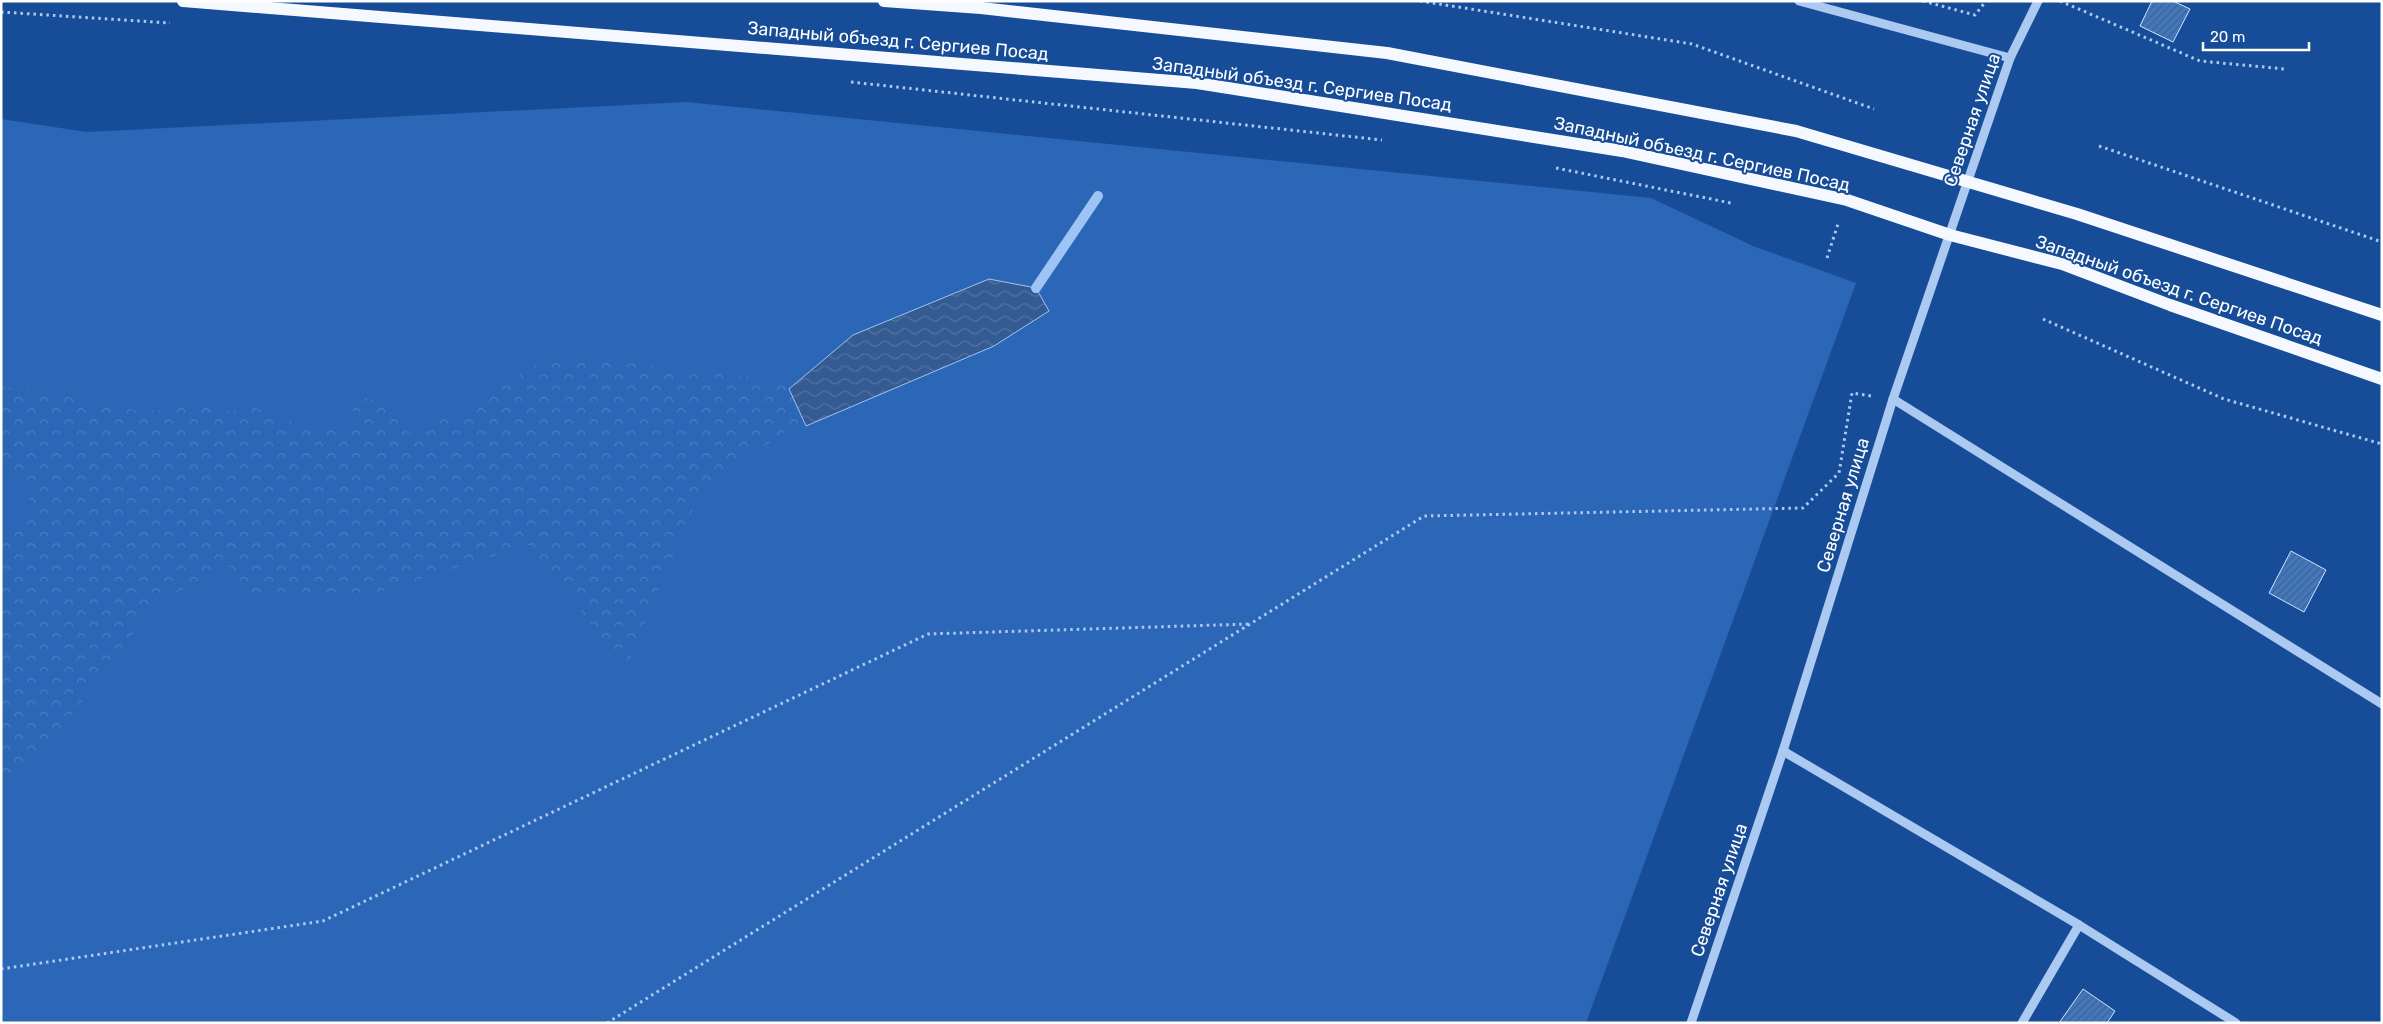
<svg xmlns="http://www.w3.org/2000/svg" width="2383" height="1024" font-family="Rubik,sans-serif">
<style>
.green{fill:#2b67b6}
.forest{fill:url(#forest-crowns)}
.water{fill:url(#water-waves);stroke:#9dc4f4}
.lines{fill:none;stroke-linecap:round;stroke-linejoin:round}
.stream{stroke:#9dc4f4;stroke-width:10}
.building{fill:url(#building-hatch);stroke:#d2e4fc}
.path{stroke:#abc9f1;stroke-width:3;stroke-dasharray:2.5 4;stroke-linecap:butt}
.minor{stroke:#abc9f1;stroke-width:9}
.major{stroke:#f5f9ff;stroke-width:12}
.labels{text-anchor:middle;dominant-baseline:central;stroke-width:4;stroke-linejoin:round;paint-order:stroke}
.street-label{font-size:18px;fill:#fff;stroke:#174d98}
</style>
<defs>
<pattern id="forest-crowns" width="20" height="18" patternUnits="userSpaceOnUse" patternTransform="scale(1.25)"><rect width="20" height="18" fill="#2b67b6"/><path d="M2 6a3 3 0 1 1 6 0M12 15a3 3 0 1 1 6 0" fill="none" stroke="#4b7ec1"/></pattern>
<pattern id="water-waves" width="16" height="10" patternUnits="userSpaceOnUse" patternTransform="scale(1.25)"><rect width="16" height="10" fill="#345b92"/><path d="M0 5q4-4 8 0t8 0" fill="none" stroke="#5274a2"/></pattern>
<pattern id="building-hatch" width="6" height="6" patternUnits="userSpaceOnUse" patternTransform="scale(1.25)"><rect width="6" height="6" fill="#4077bf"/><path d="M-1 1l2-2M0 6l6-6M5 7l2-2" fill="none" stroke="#466286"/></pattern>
</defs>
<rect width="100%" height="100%" fill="#174d98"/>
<polygon class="green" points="686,102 1651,198 1753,246 1856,283 1586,1023 1,1023 1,119 87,132"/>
<polygon class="forest" points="550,354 854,389 703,485 626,669 529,545 364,597 257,599 226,564 153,607 37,761 1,784 1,540 9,533 30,503 24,481 1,473 1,387 28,389 145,412 191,406 233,411 250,406 310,428 358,425 347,394 388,403 408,433 473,407"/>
<polygon class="water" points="989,279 1036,288 1049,311 994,346 806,426 789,389 853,335"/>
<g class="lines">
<polyline class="stream" points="1036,288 1098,196"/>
</g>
<g class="building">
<polygon points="2152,1 2173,1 2190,9 2173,42 2140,26"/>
<polygon points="2291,551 2326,570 2304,612 2269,593"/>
<polygon points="2083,989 2115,1011 2107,1023 2059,1023"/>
</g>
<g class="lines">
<g class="path">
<polyline points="1420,1 1692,44 1874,109"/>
<polyline points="1923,1 1975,15 1986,1"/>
<polyline points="2060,1 2200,61 2285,69"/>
<polyline points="1,12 170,23"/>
<polyline points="851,82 1382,140"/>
<polyline points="2099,146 2382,242"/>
<polyline points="1556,168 1731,203"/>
<polyline points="1827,258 1838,224"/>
<polyline points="2043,319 2224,399 2382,444"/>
<polyline points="1,969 323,921 928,634 1250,624"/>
<polyline points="607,1023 1424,516 1803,508 1839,473 1852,393 1871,396"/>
</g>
<g class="minor">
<polyline points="1799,1 2010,58"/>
<polyline points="1893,399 2382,704"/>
<polyline points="1783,751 2079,925 2236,1023"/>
<polyline points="1691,1023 1783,751 1893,399 2010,58 2038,1"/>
<polyline points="2022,1023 2079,925"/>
</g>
<g class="major">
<polyline points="183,1 1197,83 1622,151 1847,200 1950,235 2062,264 2170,305 2382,379"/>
<polyline points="884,1 981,8 1387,53 1796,131 2077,214 2382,315"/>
</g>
</g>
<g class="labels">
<g class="street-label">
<text transform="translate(898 41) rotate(5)">Западный объезд г. Сергиев Посад</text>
<text transform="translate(1302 84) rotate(8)">Западный объезд г. Сергиев Посад</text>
<text transform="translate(1972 120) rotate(-71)">Северная улица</text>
<text transform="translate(1702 154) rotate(12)">Западный объезд г. Сергиев Посад</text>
<text transform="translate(2179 290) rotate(19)">Западный объезд г. Сергиев Посад</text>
<text transform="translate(1843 505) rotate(-73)">Северная улица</text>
<text transform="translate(1719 890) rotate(-71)">Северная улица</text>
</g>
</g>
<rect width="2383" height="1024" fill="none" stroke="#ffffff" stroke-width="5"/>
<path d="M2203 42v8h106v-8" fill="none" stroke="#ffffff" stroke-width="2.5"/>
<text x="2210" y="42" font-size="15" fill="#ffffff" stroke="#174d98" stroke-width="4" paint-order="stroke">20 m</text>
</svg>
